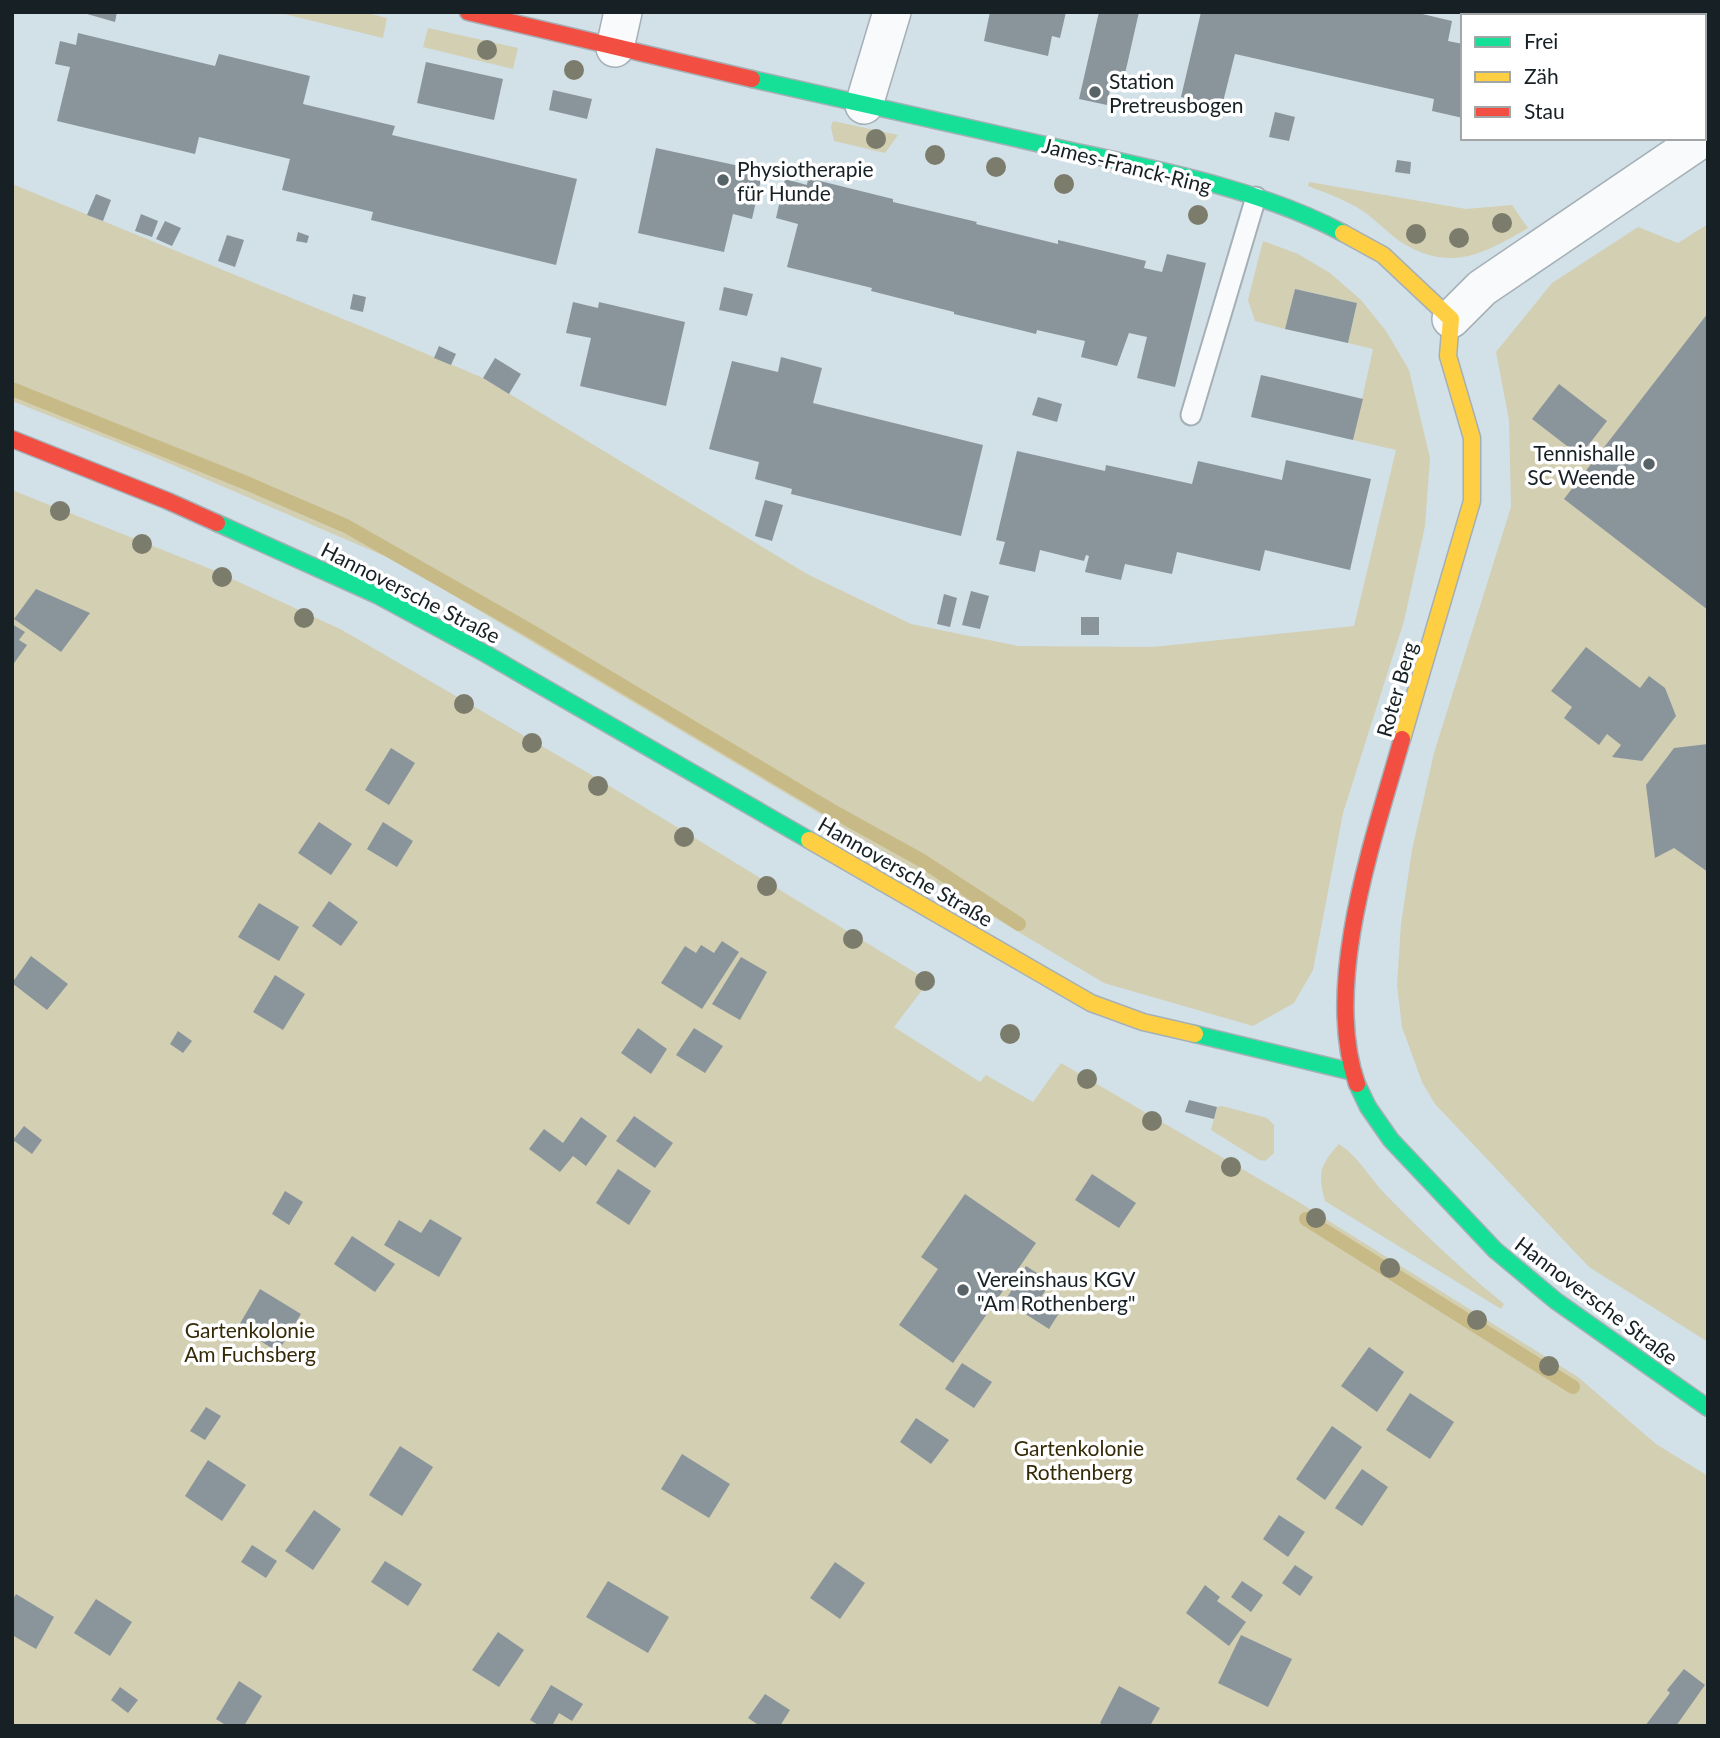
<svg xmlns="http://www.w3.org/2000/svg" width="1720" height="1738" font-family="Lato,sans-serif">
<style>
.green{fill:#d3cfb3}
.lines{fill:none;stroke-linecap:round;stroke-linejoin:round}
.stream{stroke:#c7ba86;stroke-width:14}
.building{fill:#8a959b}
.lane-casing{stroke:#a5b0b6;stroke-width:23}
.street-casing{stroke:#a5b0b6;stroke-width:40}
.fast-casing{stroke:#a5b0b6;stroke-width:19}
.slow-casing{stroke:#a5b0b6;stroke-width:19}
.jam-casing{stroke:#a5b0b6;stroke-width:19}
.lane{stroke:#f8fafb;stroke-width:19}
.street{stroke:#f8fafb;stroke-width:37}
.fast{stroke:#16e098;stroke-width:16}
.slow{stroke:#ffcf43;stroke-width:16}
.jam{stroke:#f24e42;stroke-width:16}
.tree{fill:#7c7c6c}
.poi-dot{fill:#586368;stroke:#fff;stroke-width:2.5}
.labels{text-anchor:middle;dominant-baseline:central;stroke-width:7;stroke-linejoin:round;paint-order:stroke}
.poi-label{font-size:21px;fill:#172024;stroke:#fff;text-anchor:start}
.street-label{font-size:21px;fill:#172024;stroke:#fff}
.park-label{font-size:21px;fill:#362b08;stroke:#fff}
</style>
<rect width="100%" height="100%" fill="#d2e0e7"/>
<g class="green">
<polygon points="276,12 363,12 387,18 383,38"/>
<polygon points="428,28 518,48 513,69 423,47"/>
<polygon points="833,121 898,135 885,153 834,141 831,127"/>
<path d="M1309,182L1466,209L1512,205L1528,228C1483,254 1450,273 1401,242C1388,233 1376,220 1363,211C1346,200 1326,193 1308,186Z"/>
<polygon points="12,184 375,332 483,378 807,574 911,624 1018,646 1153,647 1354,626 1396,450 1353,440 1373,349 1348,343 1357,303 1295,289 1285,329 1255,321 1248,300 1263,241 1298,254 1330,273 1361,300 1386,331 1409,370 1430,458 1425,526 1404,621 1343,813 1313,970 1294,1003 1253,1026 1104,983 396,561 159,459 12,401"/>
<polygon points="1708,224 1708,1342 1589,1267 1435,1104 1422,1082 1402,1027 1397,985 1401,924 1412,850 1434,753 1511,507 1509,420 1496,352 1552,283 1638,227 1678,243"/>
<polygon points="12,490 213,570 342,630 590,774 929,981 894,1027 980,1082 986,1075 1033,1102 1061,1063 1297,1201 1578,1377 1656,1444 1708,1476 1708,1726 12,1726"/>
<polygon points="1222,1106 1267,1118 1274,1125 1274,1153 1265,1161 1259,1160 1211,1130 1217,1107"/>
<path d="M1339,1144C1359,1157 1370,1179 1387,1196C1424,1234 1463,1271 1504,1304L1501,1309L1325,1201C1318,1173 1319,1166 1339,1144Z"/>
</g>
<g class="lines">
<g class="stream">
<polyline points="12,389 244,482 346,526 529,630 829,809 921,860 1019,924"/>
<polyline points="1306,1219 1573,1387"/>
</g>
</g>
<g class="building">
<polygon points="80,12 117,12 115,22"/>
<polygon points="990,12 1066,12 1060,38 1052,36 1048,56 984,41"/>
<polygon points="1099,12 1139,12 1122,87 1111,85 1107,105 1079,99"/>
<polygon points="1201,12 1414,12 1452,21 1448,41 1463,44 1463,118 1432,111 1434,99 1235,54 1222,106 1181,97"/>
<polygon points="1524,12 1665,12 1661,16 1519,16"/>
<polygon points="78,33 215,66 219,54 310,76 303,104 395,126 392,135 577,179 556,265 371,220 373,212 282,190 290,159 199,137 195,154 57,121 70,67 55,64 60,41 76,45"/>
<polygon points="1708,57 1708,82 1704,85 1704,60"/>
<polygon points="426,62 503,79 494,120 417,103"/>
<polygon points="553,90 592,99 587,119 549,110"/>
<polygon points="1275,112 1295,117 1289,141 1269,137"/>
<polygon points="656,148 744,167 743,171 762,175 752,219 733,214 724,252 638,233"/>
<polygon points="1397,160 1411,162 1410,174 1395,172"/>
<polygon points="808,178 893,199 893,202 977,222 976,224 1058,244 1058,240 1146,261 1144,268 1162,272 1167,254 1206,263 1175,387 1137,378 1147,337 1129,333 1117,366 1081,357 1085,341 1037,330 1036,334 954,314 954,312 871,291 872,288 787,267 798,224 776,218 785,179 807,185"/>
<polygon points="96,194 111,200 103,221 87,215"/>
<polygon points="141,214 158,221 152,237 135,231"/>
<polygon points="165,221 181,228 172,246 156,239"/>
<polygon points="298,232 309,236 307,243 296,241"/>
<polygon points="227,235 244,240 235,267 218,261"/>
<polygon points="724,287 753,294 747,316 719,310"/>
<polygon points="1295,289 1357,303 1348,343 1285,329"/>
<polygon points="353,294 366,297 363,312 350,309"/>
<polygon points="573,302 598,308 599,302 685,322 666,406 580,386 591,338 566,333"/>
<polygon points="1708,313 1708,610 1564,499"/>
<polygon points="439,346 456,354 451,365 434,358"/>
<polygon points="781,357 822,368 813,403 983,445 961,536 791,494 792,489 755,479 759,462 709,449 732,361 778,372"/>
<polygon points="495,358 521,374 509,394 483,378"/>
<polygon points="1261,375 1363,399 1353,440 1251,417"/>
<polygon points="1559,384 1607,421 1580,456 1532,419"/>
<polygon points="1038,397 1062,404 1057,422 1032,415"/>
<polygon points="1017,451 1105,471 1106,465 1192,484 1198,461 1282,480 1286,460 1371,479 1350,570 1265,550 1260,571 1177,552 1172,574 1125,564 1121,580 1085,572 1089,556 1086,555 1084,561 1040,550 1035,572 999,564 1005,542 996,540"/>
<polygon points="765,500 783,505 772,541 755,536"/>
<polygon points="36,589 90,613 61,652 14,619"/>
<polygon points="971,591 989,596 980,629 962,625"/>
<polygon points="944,594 957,598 950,627 937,624"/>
<rect x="1081" y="617" width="18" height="18"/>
<polygon points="12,624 25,632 19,640 27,645 12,666"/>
<polygon points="1586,647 1640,688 1649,676 1665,688 1676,716 1642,761 1612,757 1621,745 1607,734 1599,745 1564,718 1572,707 1551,691"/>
<polygon points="1708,744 1708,872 1674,848 1655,858 1646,785 1674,748"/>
<polygon points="391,748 415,763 389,805 365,790"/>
<polygon points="319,822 352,844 331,875 298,853"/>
<polygon points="383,822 413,841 397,867 367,849"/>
<polygon points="329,901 358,922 341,946 312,926"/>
<polygon points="259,903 299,927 279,961 238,937"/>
<polygon points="722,941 739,952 702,1009 661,983 685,946 696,953 701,945 714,953"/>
<polygon points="31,956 68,984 47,1010 12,983"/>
<polygon points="741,957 767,972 740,1020 712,1004"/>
<polygon points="275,975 305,994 283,1030 253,1012"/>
<polygon points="638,1028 667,1049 651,1074 621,1053"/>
<polygon points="694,1028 723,1046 705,1073 676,1055"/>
<polygon points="178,1031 192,1041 183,1053 170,1044"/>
<polygon points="1189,1100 1217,1107 1214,1119 1185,1112"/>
<polygon points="634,1116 673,1143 655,1168 616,1141"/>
<polygon points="581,1117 607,1136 586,1166 573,1156 560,1172 529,1149 544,1129 563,1143"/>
<polygon points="24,1126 42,1140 32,1154 13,1140"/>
<polygon points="618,1169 651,1191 629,1225 596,1203"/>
<polygon points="1092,1174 1136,1203 1119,1228 1075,1200"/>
<polygon points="285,1191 303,1202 289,1225 272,1214"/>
<polygon points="965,1194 1036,1243 953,1363 899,1325 938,1269 921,1257"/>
<polygon points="430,1219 462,1238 439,1277 384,1245 399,1220 421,1233"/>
<polygon points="352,1236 395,1264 375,1292 334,1264"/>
<polygon points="1026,1266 1051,1282 1041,1297 1061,1310 1049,1329 1005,1301"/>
<polygon points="260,1289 301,1314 278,1352 238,1327"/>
<polygon points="1369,1347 1404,1372 1377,1412 1341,1386"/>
<polygon points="962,1363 992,1382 974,1408 945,1389"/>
<polygon points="1410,1393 1454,1422 1430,1459 1386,1430"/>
<polygon points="206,1407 221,1416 205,1440 190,1431"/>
<polygon points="916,1418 949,1440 931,1464 900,1442"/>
<polygon points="1332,1426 1362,1447 1325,1500 1296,1479"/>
<polygon points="400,1446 433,1467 402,1516 369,1495"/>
<polygon points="682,1454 730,1484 709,1518 661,1489"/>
<polygon points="208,1460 246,1485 222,1521 185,1496"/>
<polygon points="1362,1469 1388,1487 1362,1526 1335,1508"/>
<polygon points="314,1510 341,1529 313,1570 285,1551"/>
<polygon points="1279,1515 1305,1532 1288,1557 1263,1539"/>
<polygon points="252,1545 277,1561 266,1578 241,1562"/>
<polygon points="385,1561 422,1584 408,1606 371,1582"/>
<polygon points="835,1562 865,1583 840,1619 810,1598"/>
<polygon points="1295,1565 1313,1577 1300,1596 1282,1583"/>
<polygon points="608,1581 669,1617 648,1653 586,1617"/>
<polygon points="1242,1581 1263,1595 1251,1612 1231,1597"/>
<polygon points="1205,1585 1220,1597 1217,1601 1246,1622 1229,1646 1186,1613"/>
<polygon points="16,1594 54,1617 36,1649 12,1635 12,1601"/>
<polygon points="96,1599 132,1622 110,1656 74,1633"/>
<polygon points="498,1632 524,1650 499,1687 472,1670"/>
<polygon points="1241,1635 1292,1659 1268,1707 1218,1683"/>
<polygon points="1684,1669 1705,1685 1676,1726 1645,1726 1670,1693 1667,1690"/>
<polygon points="239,1681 262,1696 244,1726 227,1726 216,1719"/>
<polygon points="551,1685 583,1704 572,1721 559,1713 552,1726 540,1726 530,1720"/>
<polygon points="1119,1686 1160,1708 1150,1726 1105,1726 1100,1723"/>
<polygon points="120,1687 138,1700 128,1713 111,1700"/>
<polygon points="765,1694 790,1710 780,1726 760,1726 748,1718"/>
</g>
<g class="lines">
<defs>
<polyline id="lane" points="1191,415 1256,197"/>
<g id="street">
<polyline points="615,48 623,12"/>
<polyline points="864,105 892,12"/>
<polyline points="1451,319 1482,288 1703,138"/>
</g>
<g id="fast">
<path d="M752,79C855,103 959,126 1063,149C1155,169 1260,189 1343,233"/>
<polyline points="217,523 377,595 486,654 809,840"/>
<polyline points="1195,1034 1353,1072"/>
<polyline points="1357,1084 1368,1107 1391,1140 1495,1250 1556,1301 1708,1408"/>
</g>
<g id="slow">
<polyline points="1343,233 1383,255 1451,319 1448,356 1472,438 1472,501 1402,739"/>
<polyline points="809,840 1091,1003 1143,1022 1195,1034"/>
</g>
<g id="jam">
<polyline points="468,12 752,79"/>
<polyline points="12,439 168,501 217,523"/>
<path d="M1357,1084C1322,984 1374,838 1402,739"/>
</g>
</defs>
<use href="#lane" class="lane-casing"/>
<use href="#street" class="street-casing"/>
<use href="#fast" class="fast-casing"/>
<use href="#slow" class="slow-casing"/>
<use href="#jam" class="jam-casing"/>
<use href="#lane" class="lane"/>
<use href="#street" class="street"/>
<use href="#fast" class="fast"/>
<use href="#slow" class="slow"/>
<use href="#jam" class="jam"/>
</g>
<g class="tree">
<circle cx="487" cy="50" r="10"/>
<circle cx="574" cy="70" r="10"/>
<circle cx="876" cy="139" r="10"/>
<circle cx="935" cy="155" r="10"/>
<circle cx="996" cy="167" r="10"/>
<circle cx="1064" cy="184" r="10"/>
<circle cx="1198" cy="215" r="10"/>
<circle cx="1502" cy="223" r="10"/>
<circle cx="1416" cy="234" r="10"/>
<circle cx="1459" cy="238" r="10"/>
<circle cx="60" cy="511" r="10"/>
<circle cx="142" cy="544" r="10"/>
<circle cx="222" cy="577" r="10"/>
<circle cx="304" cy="618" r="10"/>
<circle cx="464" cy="704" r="10"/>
<circle cx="532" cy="743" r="10"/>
<circle cx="598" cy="786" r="10"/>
<circle cx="684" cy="837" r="10"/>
<circle cx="767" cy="886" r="10"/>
<circle cx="853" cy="939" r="10"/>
<circle cx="925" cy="981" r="10"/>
<circle cx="1010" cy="1034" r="10"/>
<circle cx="1087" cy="1079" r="10"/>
<circle cx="1152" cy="1121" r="10"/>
<circle cx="1231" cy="1167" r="10"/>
<circle cx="1316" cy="1218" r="10"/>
<circle cx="1390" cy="1268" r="10"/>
<circle cx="1477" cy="1320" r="10"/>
<circle cx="1549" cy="1366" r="10"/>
</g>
<g class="poi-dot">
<circle cx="1095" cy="92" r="7"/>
<circle cx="723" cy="180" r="7"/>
<circle cx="1649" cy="464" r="7"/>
<circle cx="963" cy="1290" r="7"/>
</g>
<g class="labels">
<g class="poi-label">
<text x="1109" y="80">Station<tspan x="1109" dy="24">Pretreusbogen</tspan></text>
<text x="737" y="168">Physiotherapie<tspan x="737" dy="24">für Hunde</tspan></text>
<text x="1635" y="452" text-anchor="end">Tennishalle<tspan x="1635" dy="24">SC Weende</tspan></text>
<text x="977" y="1278">Vereinshaus KGV<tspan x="977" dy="24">"Am Rothenberg"</tspan></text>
</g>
<g class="street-label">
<text transform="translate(1127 165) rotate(14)">James-Franck-Ring</text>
<text transform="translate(411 592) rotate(27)">Hannoversche Straße</text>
<text transform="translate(1396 689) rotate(-74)">Roter Berg</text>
<text transform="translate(906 871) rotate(30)">Hannoversche Straße</text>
<text transform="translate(1597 1300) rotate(37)">Hannoversche Straße</text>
</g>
<g class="park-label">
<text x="250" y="1329">Gartenkolonie<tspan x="250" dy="24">Am Fuchsberg</tspan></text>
<text x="1079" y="1447">Gartenkolonie<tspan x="1079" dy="24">Rothenberg</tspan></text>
</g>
</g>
<rect width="1720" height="1738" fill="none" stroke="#172024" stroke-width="28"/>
<rect x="1461" y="14" width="245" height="126" fill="#ffffff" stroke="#a2a6a7" stroke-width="2"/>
<rect x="1475" y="37" width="35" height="10" fill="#16e098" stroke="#a2a6a7" stroke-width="2"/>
<text x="1524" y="49" font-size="21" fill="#172024">Frei</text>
<rect x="1475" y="72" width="35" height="10" fill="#ffcf43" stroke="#a2a6a7" stroke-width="2"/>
<text x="1524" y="84" font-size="21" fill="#172024">Zäh</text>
<rect x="1475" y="107" width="35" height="10" fill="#f24e42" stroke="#a2a6a7" stroke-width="2"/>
<text x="1524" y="119" font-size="21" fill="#172024">Stau</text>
</svg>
